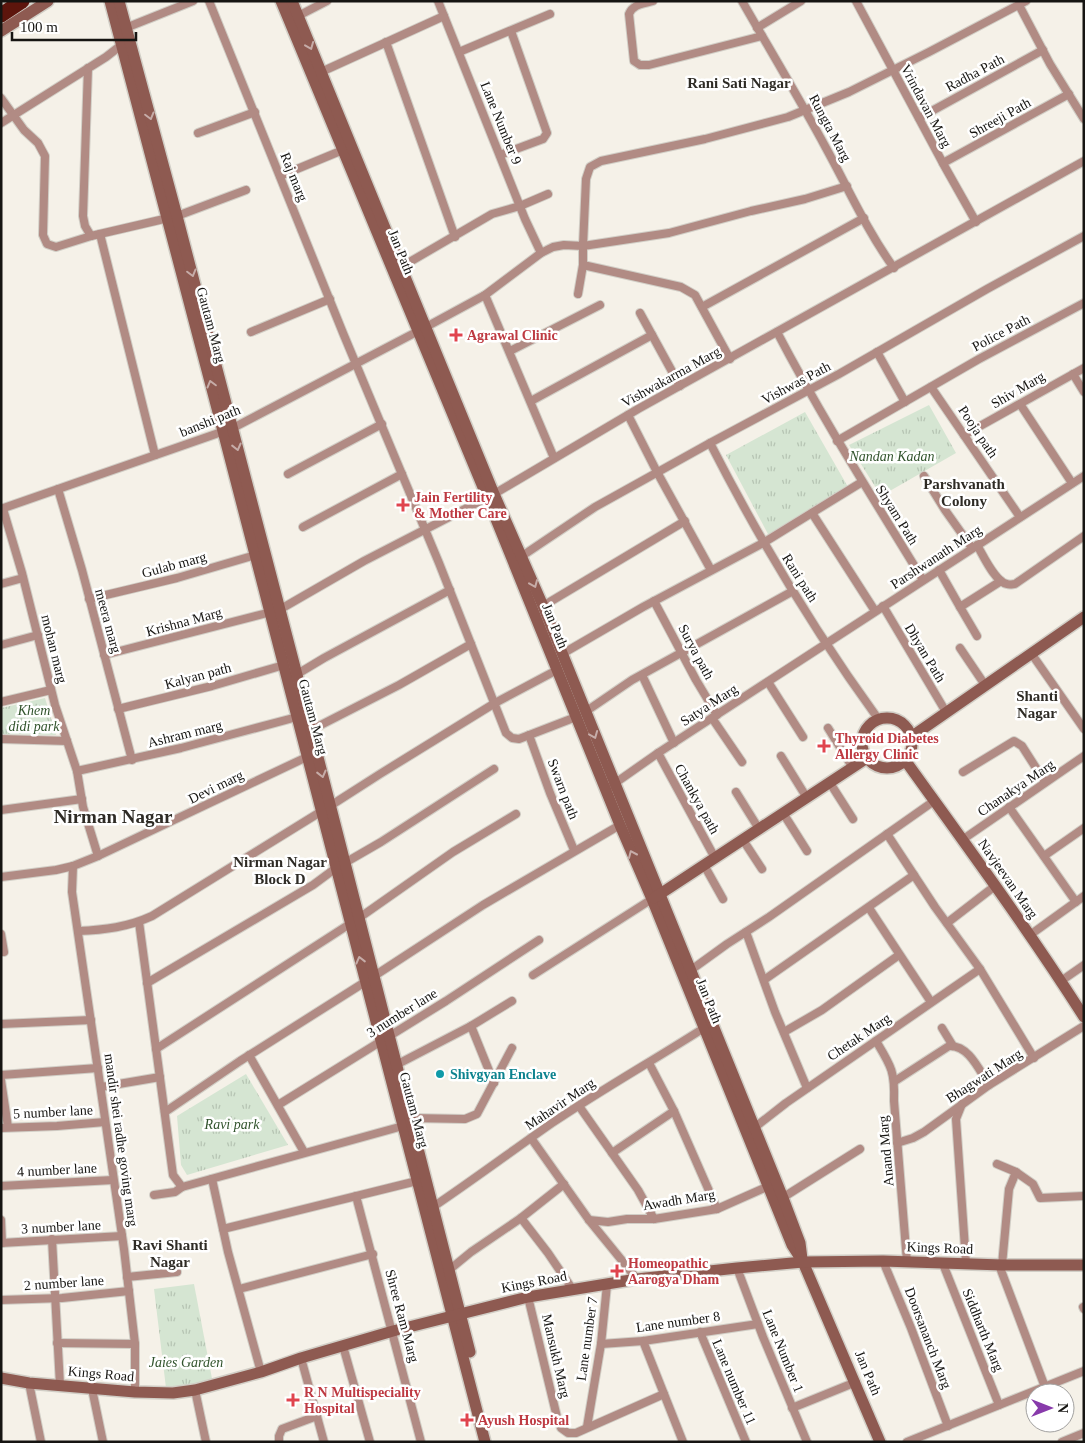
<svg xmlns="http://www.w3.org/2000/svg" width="1085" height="1443" font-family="'Times New Roman',serif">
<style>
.grass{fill:url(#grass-tufts)}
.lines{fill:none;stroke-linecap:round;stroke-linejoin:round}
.street-casing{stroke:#d1cec6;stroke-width:10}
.secondary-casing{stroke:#d1cec6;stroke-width:14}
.highway-casing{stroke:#d1cec6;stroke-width:18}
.street{stroke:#b18b84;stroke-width:8}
.secondary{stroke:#8e5a51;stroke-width:11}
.highway{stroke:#5d150c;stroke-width:15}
.oneway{stroke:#c6aca8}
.health-dot{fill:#e0444e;stroke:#fff;stroke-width:2}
.culture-dot{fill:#0f9aa8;stroke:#fff;stroke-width:2}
.labels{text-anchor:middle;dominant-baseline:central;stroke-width:5;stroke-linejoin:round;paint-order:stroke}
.street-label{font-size:14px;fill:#161512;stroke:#fff}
.health-label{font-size:14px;font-weight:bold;fill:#be3a42;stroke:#fff;text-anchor:start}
.park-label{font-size:14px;font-style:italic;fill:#31532c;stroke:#fff}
.culture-label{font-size:14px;font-weight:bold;fill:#0d838f;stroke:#fff;text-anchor:start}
.neighbourhood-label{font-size:15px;font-weight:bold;fill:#2e2b25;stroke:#fff}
.district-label{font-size:19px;font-weight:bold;fill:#2e2b25;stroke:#fff}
</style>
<defs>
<pattern id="grass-tufts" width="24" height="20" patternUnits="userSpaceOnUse" patternTransform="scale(1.25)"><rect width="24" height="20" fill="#d5e5d2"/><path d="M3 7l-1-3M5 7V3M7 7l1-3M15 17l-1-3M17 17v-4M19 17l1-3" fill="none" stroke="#b6c4b3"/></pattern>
</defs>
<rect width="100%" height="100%" fill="#f5f1e8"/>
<g class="grass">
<polygon points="929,405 956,453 881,496 849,445"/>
<polygon points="805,412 848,487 769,536 726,455"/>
<polygon points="45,698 56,735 1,734 1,708"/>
<polygon points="246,1074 288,1145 187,1175 181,1165 177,1116"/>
<polygon points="194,1284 214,1389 166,1388 154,1289"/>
</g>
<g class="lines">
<defs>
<g id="street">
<polyline points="209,1 343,333 439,563 506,733 512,738 519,739 576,717"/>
<polyline points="438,1 525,219 541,253"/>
<path d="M653,1C643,4 633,4 629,14L634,61L640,65H649L762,36"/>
<path d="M742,1C770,50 799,98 826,148C848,188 867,231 894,268"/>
<polyline points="856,1 945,167 976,222"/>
<polyline points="1019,5 1050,64 1084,119"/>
<polyline points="298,16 327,1"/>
<polyline points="757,28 801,1"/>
<polyline points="123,29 193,1"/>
<polyline points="386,42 455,237"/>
<polyline points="459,52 550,14"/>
<polyline points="88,68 83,216 85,226 91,236"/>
<polyline points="321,72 444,16"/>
<polyline points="1,98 24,130 38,143 45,156 43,235 47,244 56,247 91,236 177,216 246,190"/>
<polyline points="919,118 1043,50"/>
<polyline points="1,123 106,57 124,43"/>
<polyline points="198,133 255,112"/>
<polyline points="500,155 543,139 547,133 511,31"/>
<polyline points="943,163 1069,94"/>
<polyline points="280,176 343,150"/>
<polyline points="100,234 155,455"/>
<polyline points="583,265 681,287 695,295 730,359"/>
<polyline points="401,267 492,214 520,206 548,194"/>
<polyline points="578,294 583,265 583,246 669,233 751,211 805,199 847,186"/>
<polyline points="485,295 554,458"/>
<polyline points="702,307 864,218"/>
<polyline points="640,313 680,386"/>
<polyline points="251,332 330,299"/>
<path d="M777,332C822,418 873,498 923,580"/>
<polyline points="510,351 600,305"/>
<polyline points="877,352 905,402"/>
<polyline points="1073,374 1084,392"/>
<polyline points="931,387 1020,517"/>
<polyline points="531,401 652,335"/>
<polyline points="1020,404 1072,483"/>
<polyline points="628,415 657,472 711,570"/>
<polyline points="964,435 1084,368"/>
<polyline points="837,441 979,359 1084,303"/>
<path d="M710,443C759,539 815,632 879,720"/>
<polyline points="288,474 382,424"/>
<polyline points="924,476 945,510 972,548"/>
<polyline points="58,489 82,570 132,760"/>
<polyline points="1,509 233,428 426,327 485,295 541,253 553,247 564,245 583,246 586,179 590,167 601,161 705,139 788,117 849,92 929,52 1026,1"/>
<polyline points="3,509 22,573 55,705 77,771 83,807 98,856"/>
<polyline points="812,513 875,611"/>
<polyline points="303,527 402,474"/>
<path d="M977,545C983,555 995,582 1007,584C1010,585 1013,584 1015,584L1084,536"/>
<polyline points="522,556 595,507 710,443 839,374 987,289 1084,236"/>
<polyline points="939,570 960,607 1001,581"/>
<polyline points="1,584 23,578"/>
<polyline points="89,599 177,578 259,554"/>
<polyline points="654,601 696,680 717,715"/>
<polyline points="543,606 685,521"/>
<polyline points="883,606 946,712"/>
<polyline points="960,607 977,636"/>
<polyline points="1,645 38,635"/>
<polyline points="960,648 985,685"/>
<polyline points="1031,653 1084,729"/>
<polyline points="562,654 643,607 763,543 862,482"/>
<polyline points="104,655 279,610 364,561 494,494 638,409 1084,161"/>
<polyline points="642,675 674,743"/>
<polyline points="294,676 324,658 450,590"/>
<polyline points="768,682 803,737"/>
<polyline points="1,702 51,690"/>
<polyline points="118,709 212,686 284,665"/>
<polyline points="585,712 632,680 793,591"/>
<polyline points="712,718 742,762"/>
<polyline points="828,728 853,768"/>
<polyline points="311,730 399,685 471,644"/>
<polyline points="529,735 550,793 574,850"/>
<polyline points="1,739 67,741"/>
<polyline points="658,753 715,858"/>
<polyline points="781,756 807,798"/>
<polyline points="77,771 181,748 297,717"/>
<polyline points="963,772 1014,741 1022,746 1045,782"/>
<polyline points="830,783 853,819"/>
<polyline points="611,786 658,753 1084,476"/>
<polyline points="736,792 759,829"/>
<polyline points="1009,807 1076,902"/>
<polyline points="1,810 82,799"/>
<polyline points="783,813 807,851"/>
<polyline points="887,834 935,907 980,969 1034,1058"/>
<polyline points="743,840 762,869"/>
<polyline points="962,840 1084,756"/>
<polyline points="1044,856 1084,828"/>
<polyline points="704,865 723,899"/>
<polyline points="73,866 72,892 124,1249 135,1344 135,1392"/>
<polyline points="1,877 56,870 73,866 98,856 311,755"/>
<polyline points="869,908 931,1002"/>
<polyline points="139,922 173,1175 182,1187 403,1126"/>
<polyline points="947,923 995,886"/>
<path d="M78,931C105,930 128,927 152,916L330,806L380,774L495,703L557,670"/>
<polyline points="746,932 775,1012 807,1088"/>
<polyline points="1,934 4,952"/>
<polyline points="1030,935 1084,896"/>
<polyline points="691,970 727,944 769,917 934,801"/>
<polyline points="533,975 652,899"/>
<polyline points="764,980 914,875"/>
<polyline points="1061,981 1084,965"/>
<polyline points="147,983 313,885 336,868 381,842 494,769"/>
<polyline points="1,1024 91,1020"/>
<polyline points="471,1026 494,1083"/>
<polyline points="942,1028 953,1046"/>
<polyline points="784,1032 822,1010 899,955"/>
<path d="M876,1041C891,1066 895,1071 894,1101L907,1262"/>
<polyline points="156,1049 359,918 453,852 516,814"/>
<polyline points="249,1055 304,1152"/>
<polyline points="649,1063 674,1111 717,1209"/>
<polyline points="396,1065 471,1026 512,1001"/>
<polyline points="1,1075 98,1068"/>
<polyline points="1,1080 8,1127"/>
<path d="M895,1081L949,1046C969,1045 979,1070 989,1085"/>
<polyline points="101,1087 160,1077"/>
<polyline points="962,1104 956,1119 966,1263"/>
<polyline points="278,1105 446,1001 539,940"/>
<polyline points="579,1106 638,1190 654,1219"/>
<polyline points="165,1112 240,1061 365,982 483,905 620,825"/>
<polyline points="410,1118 465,1119 477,1114 512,1048"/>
<polyline points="1,1128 57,1126 105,1122"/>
<polyline points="754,1128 786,1103 980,969"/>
<polyline points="531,1138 589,1220 637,1279"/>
<polyline points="897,1143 913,1138 924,1132 989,1085 1084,1026"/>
<polyline points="612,1153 674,1111"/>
<polyline points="997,1164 1016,1172 1033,1184 1040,1198 1084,1196"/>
<polyline points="212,1179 228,1252 261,1372"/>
<polyline points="1,1186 113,1180"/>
<polyline points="154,1195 175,1192 182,1187"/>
<polyline points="356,1196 421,1442"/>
<polyline points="779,1200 860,1149"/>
<path d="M433,1207C473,1180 512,1151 552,1123C601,1090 654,1060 704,1028"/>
<polyline points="521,1218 548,1253 573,1290"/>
<polyline points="1,1220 2,1243"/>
<polyline points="589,1220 608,1222 627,1219 654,1219 717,1209 769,1186"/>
<polyline points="223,1229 417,1181"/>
<polyline points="52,1239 60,1385"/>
<polyline points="1,1243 122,1236"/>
<polyline points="883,1261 911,1328 948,1426"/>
<polyline points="943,1264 999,1405"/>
<polyline points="999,1265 1045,1387"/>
<polyline points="1002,1265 1009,1189 1016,1172"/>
<polyline points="737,1268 763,1337 807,1442"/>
<polyline points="449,1270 471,1252 521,1218 564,1184"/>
<polyline points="127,1277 177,1272"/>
<polyline points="239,1289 373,1254"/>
<polyline points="528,1297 557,1417 561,1428 568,1433 576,1433 664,1394"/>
<polyline points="1,1300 62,1298 129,1291"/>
<polyline points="1083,1307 1084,1309"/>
<polyline points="700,1332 746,1442"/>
<polyline points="643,1341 683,1442"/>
<polyline points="57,1343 135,1344"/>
<polyline points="601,1344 643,1341 758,1324"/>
<polyline points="343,1346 370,1442"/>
<polyline points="301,1358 324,1442"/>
<polyline points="29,1383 41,1442"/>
<polyline points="92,1389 103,1442"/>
<polyline points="195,1390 206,1442"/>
<polyline points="792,1408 856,1382"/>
<polyline points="587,1427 601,1344 607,1285"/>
<polyline points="279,1442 279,1436 282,1429 317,1416"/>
<polyline points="907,1442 1084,1371"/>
<polyline points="1062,1442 1084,1433"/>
</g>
<g id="secondary">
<polyline points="110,1 223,431 485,1442"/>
<polyline points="119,1 177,216 297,675 470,1352"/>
<polyline points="281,1 487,497 620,825 652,899 792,1245 803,1262 880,1442"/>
<polyline points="292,1 494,494 543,606 783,1198 800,1243 802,1259"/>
<polyline points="1,31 48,1"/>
<circle cx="887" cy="743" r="25"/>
<polyline points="911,737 1084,617"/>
<path d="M905,760C966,845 1028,929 1084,1017"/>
<polyline points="654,898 867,758"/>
<polyline points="1,1378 29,1383 135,1392 173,1393 195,1390 261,1372 301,1358 393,1331 528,1297 637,1279 737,1268 803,1262 883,1261 1002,1265 1084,1265"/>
</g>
<polyline id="highway" points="1,15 22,1"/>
</defs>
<use href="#street" class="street-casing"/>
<use href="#secondary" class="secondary-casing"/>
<use href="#highway" class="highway-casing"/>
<use href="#street" class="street"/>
<use href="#secondary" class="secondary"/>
<use href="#highway" class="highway"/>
</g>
<defs><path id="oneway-chevron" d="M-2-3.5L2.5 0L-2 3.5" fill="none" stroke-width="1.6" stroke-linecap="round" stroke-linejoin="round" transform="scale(1.25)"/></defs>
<g class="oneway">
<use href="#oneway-chevron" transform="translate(310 46) rotate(68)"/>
<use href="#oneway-chevron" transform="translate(150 116) rotate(75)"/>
<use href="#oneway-chevron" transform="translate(192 273) rotate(75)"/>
<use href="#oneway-chevron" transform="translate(211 384) rotate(-105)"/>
<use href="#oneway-chevron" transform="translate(237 447) rotate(76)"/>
<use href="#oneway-chevron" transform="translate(534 584) rotate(67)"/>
<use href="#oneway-chevron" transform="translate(594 735) rotate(68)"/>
<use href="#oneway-chevron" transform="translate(322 774) rotate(76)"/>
<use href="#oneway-chevron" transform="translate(632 854) rotate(-114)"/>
<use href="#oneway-chevron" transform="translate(360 960) rotate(-104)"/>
</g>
<g class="health-dot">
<path d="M453.5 327.5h5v5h5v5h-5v5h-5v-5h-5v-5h5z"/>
<path d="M400.5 497.5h5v5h5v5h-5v5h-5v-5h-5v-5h5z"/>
<path d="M821.5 738.5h5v5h5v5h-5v5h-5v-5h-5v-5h5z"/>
<path d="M614.5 1263.5h5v5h5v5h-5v5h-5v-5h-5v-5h5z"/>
<path d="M290.5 1392.5h5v5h5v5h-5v5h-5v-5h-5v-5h5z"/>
<path d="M464.5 1412.5h5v5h5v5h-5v5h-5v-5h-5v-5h5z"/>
</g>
<circle class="culture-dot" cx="440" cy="1074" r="5"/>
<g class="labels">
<g class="street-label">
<text transform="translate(975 73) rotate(-28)">Radha Path</text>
<text transform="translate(926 106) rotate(62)">Vrindavan Marg</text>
<text transform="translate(1000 118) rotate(-29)">Shreeji Path</text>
<text transform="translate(501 123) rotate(68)">Lane Number 9</text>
<text transform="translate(830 128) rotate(62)">Rungta Marg</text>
<text transform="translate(294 177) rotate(68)">Raj marg</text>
<text transform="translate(401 252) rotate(68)">Jan Path</text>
<text transform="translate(211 325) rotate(75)">Gautam Marg</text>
<text transform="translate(1001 333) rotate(-28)">Police Path</text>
<text transform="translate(671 377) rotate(-29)">Vishwakarma Marg</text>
<text transform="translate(796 383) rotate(-28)">Vishwas Path</text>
<text transform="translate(1018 390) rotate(-30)">Shiv Marg</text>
<text transform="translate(210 421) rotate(-22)">banshi path</text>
<text transform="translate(978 432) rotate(56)">Pooja path</text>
<text transform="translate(897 515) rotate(58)">Shyam Path</text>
<text transform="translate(936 557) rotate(-33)">Parshwanath Marg</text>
<text transform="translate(174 565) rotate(-15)">Gulab marg</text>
<text transform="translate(800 578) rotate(58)">Rani path</text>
<text transform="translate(108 621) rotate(75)">meera marg</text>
<text transform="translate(184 622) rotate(-15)">Krishna Marg</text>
<text transform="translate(555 626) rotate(68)">Jan Path</text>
<text transform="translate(54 649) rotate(76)">mohan marg</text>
<text transform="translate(696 652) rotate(62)">Surya path</text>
<text transform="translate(925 653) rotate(59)">Dhyan Path</text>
<text transform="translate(198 676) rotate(-15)">Kalyan path</text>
<text transform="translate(709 705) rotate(-33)">Satya Marg</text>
<text transform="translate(313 717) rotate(75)">Gautam Marg</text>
<text transform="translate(185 734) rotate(-14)">Ashram marg</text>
<text transform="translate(216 787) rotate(-26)">Devi marg</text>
<text transform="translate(1016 788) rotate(-34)">Chanakya Marg</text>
<text transform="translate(563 789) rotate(69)">Swarn path</text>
<text transform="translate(697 799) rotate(61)">Chankya path</text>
<text transform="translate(1008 879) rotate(55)">Navjeevan Marg</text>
<text transform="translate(709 1001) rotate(68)">Jan Path</text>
<text transform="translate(402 1013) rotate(-32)">3 number lane</text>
<text transform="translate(859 1037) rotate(-34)">Chetak Marg</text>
<text transform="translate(984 1076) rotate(-33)">Bhagwati Marg</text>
<text transform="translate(560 1104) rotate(-34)">Mahavir Marg</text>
<text transform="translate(414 1110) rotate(75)">Gautam Marg</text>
<text transform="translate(53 1112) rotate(-3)">5 number lane</text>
<text transform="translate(121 1140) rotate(82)">mandir shei radhe goving marg</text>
<text transform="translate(886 1151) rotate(-95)">Anand Marg</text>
<text transform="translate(57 1170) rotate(-3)">4 number lane</text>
<text transform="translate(679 1200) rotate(-9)">Awadh Marg</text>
<text transform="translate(61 1227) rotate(-3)">3 number lane</text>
<text transform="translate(940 1248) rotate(2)">Kings Road</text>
<text transform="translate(534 1282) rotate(-11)">Kings Road</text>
<text transform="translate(64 1283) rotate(-4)">2 number lane</text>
<text transform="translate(402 1316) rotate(75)">Shree Ram Marg</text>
<text transform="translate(678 1322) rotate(-8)">Lane number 8</text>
<text transform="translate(983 1330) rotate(68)">Siddharth Marg</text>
<text transform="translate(928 1338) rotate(69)">Doorsananch Marg</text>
<text transform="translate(587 1339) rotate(-82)">Lane number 7</text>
<text transform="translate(783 1351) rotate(68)">Lane Number 1</text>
<text transform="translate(556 1356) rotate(77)">Mansukh Marg</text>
<text transform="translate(868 1373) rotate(67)">Jan Path</text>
<text transform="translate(101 1374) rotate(5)">Kings Road</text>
<text transform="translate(734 1382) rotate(67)">Lane number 11</text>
</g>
<g class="health-label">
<text x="467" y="335">Agrawal Clinic</text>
<text x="414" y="497">Jain Fertility<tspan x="414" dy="16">&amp; Mother Care</tspan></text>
<text x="835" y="738">Thyroid Diabetes<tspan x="835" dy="16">Allergy Clinic</tspan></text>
<text x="628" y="1263">Homeopathic<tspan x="628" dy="16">Aarogya Dham</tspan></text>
<text x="304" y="1392">R N Multispeciality<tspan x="304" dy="16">Hospital</tspan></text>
<text x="478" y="1420">Ayush Hospital</text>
</g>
<g class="park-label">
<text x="892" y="456">Nandan Kadan</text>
<text x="34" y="710">Khem<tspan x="34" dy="16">didi park</tspan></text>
<text x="232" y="1124">Ravi park</text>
<text x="186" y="1362">Jaies Garden</text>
</g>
<g class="culture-label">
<text x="450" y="1074">Shivgyan Enclave</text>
</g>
<g class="neighbourhood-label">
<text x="739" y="83">Rani Sati Nagar</text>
<text x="964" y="484">Parshvanath<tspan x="964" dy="17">Colony</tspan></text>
<text x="1037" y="696">Shanti<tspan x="1037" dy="17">Nagar</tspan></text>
<text x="280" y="862">Nirman Nagar<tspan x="280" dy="17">Block D</tspan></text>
<text x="170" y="1245">Ravi Shanti<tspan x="170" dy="17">Nagar</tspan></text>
</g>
<g class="district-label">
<text x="113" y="816">Nirman Nagar</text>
</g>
</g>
<rect width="1085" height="1443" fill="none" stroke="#161512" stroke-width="5"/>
<g transform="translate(1050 1408) rotate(90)"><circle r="24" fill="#ffffff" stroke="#a2a1a0"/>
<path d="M0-4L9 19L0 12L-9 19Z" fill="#883aab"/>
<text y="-8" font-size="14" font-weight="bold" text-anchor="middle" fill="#161512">N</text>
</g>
<path d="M12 32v8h124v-8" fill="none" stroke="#161512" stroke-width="2.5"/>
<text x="20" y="32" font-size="15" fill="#161512" stroke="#ffffff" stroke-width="4" paint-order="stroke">100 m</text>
</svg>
